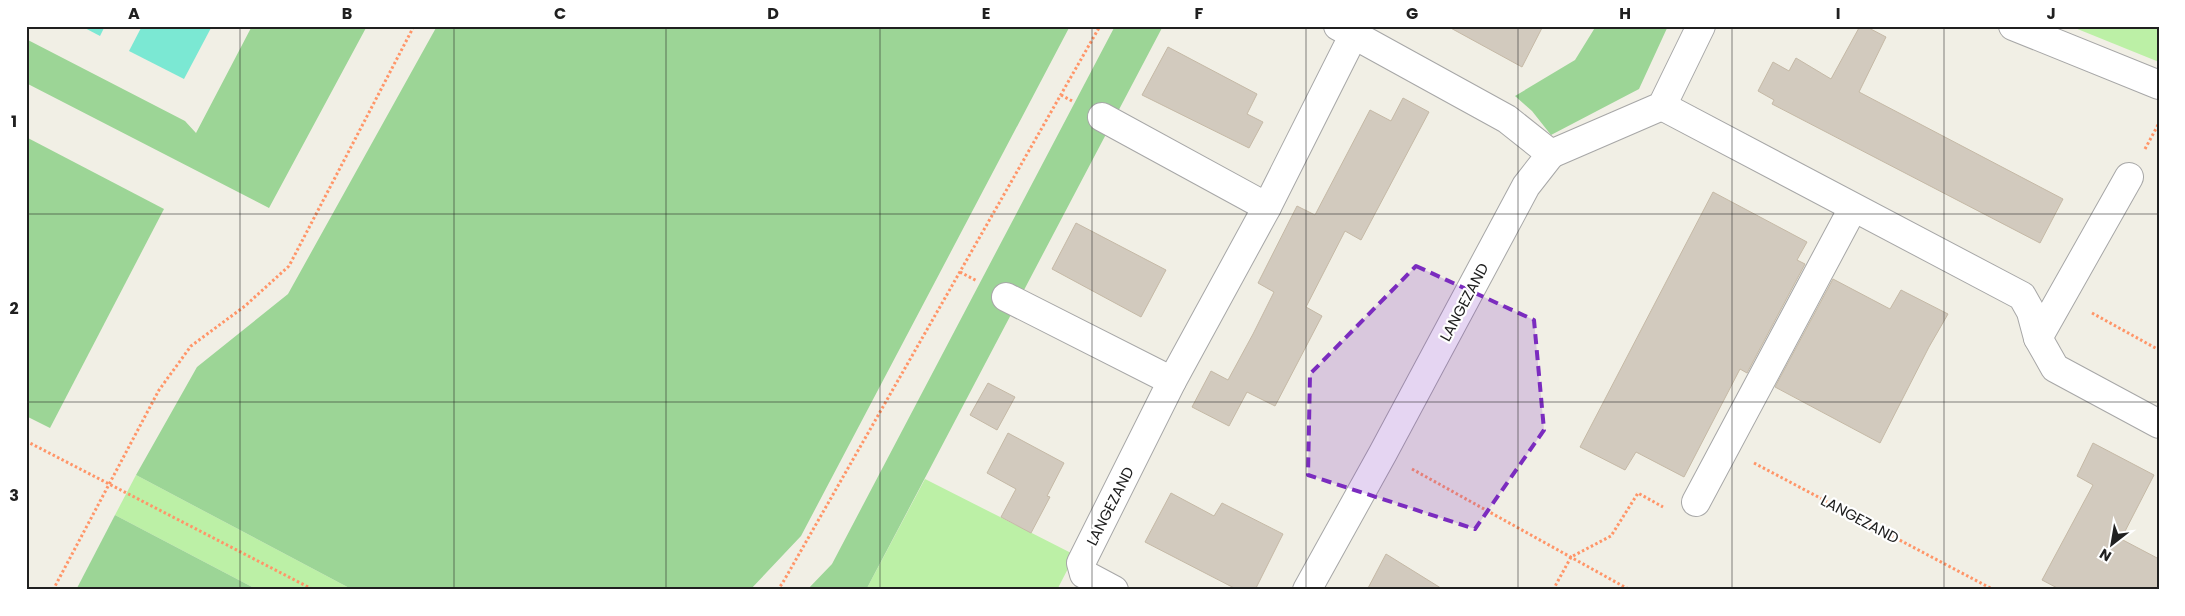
<svg xmlns="http://www.w3.org/2000/svg" width="2185" height="616" font-family="Poppins,sans-serif">
<style>
.grass{fill:#bcf0a6}
.forest{fill:#9cd596}
.pitch{fill:#7be8d3}
.building{fill:#d2cabe;stroke:#c5b9a6}
.lines{fill:none;stroke-linecap:round;stroke-linejoin:round}
.minor-casing{stroke:#a7a7a7;stroke-width:30}
.path{stroke:#ff9568;stroke-width:3;stroke-dasharray:2.5 2.5;stroke-linecap:butt}
.minor{stroke:#fff;stroke-width:28}
.marked{fill:#7b2cbf;fill-opacity:0.2;stroke:#7b2cbf;stroke-width:4;stroke-dasharray:10 6;stroke-linejoin:round}
.grid{fill:none;stroke:#202020;stroke-width:1;stroke-opacity:0.55}
.labels{text-anchor:middle;dominant-baseline:central;stroke-width:4.5;stroke-linejoin:round;paint-order:stroke}
.street-label{font-size:15px;fill:#202020;stroke:#fff}
.neatline{fill:none;stroke:#202020;stroke-width:2}
.grid-label{font-size:16px;text-anchor:middle;font-weight:bold;fill:#202020}
</style>
<rect width="100%" height="100%" fill="#f1efe5"/>
<g class="grass">
<polygon points="2070,26 2159,26 2159,62"/>
<polygon points="136,475 353,590 258,590 115,515"/>
<polygon points="925,479 1075,555 1058,588 1060,590 866,590"/>
</g>
<g class="forest">
<polygon points="252,26 367,26 269,208 26,83 26,39 185,121 196,133"/>
<polygon points="437,26 1070,26 801,536 750,590 353,590 136,475 197,367 288,294"/>
<polygon points="1115,26 1163,26 866,590 807,590 832,564"/>
<polygon points="1596,26 1668,26 1639,89 1551,135 1532,111 1515,96 1575,60"/>
<polygon points="26,137 164,209 50,428 26,416"/>
<polygon points="115,515 258,590 76,590"/>
</g>
<g class="pitch">
<polygon points="81,26 105,26 100,36"/>
<polygon points="142,26 212,26 184,79 129,51"/>
</g>
<g class="building">
<polygon points="1447,26 1543,26 1522,67"/>
<polygon points="1860,26 1865,26 1886,37 1859,92 2063,199 2040,243 1772,104 1774,100 1758,91 1773,62 1789,71 1796,58 1831,79"/>
<polygon points="1168,47 1257,94 1247,114 1263,122 1249,148 1142,95"/>
<polygon points="1403,98 1429,112 1361,240 1345,231 1306,307 1322,316 1275,406 1247,392 1229,426 1192,407 1211,371 1228,380 1253,334 1274,292 1258,283 1297,206 1315,215 1370,110 1391,121"/>
<polygon points="1713,192 1807,242 1797,260 1805,264 1747,373 1740,369 1684,477 1636,452 1625,470 1580,447"/>
<polygon points="1076,223 1166,270 1141,317 1052,269"/>
<polygon points="1833,279 1890,309 1901,290 1948,314 1929,347 1880,443 1775,387"/>
<polygon points="988,383 1015,397 997,430 970,415"/>
<polygon points="1008,433 1064,463 1047,496 1050,497 1031,533 1001,517 1016,489 987,473"/>
<polygon points="2093,443 2154,475 2121,539 2159,559 2159,590 2061,590 2042,580 2093,485 2077,476"/>
<polygon points="1171,493 1214,516 1222,503 1283,534 1255,590 1238,590 1145,542"/>
<polygon points="1386,554 1444,590 1367,590"/>
</g>
<g class="lines">
<defs>
<g id="minor">
<polyline points="1338,26 1507,119 1551,154 1662,106 1701,26"/>
<polyline points="2013,26 2159,85"/>
<polyline points="1662,106 2022,296 2031,312 2038,338 2055,368 2159,424"/>
<polyline points="1102,117 1267,207"/>
<polyline points="1006,297 1172,381"/>
<polyline points="2038,338 2129,177"/>
<polyline points="1696,502 1853,208"/>
<polyline points="1114,590 1084,574 1081,563 1172,381 1267,207 1354,34"/>
<polyline points="1307,590 1383,453 1526,186 1551,154"/>
</g>
</defs>
<use href="#minor" class="minor-casing"/>
<g class="path">
<polyline points="1061,95 1074,102"/>
<polyline points="2145,149 2159,123"/>
<polyline points="960,272 977,281"/>
<polyline points="2092,313 2159,350"/>
<polyline points="26,441 314,590"/>
<polyline points="1754,463 1994,590"/>
<polyline points="1412,469 1630,590"/>
<polyline points="53,590 159,390 191,346 245,306 289,266 414,26"/>
<polyline points="777,590 782,584 1100,26"/>
<polyline points="1553,590 1571,557 1611,536 1638,493 1663,507"/>
</g>
<use href="#minor" class="minor"/>
</g>
<path class="marked" d="M1416,266L1534,320L1544,430L1475,529L1308,475L1310,374Z"/>
<path class="grid" d="M240,26V590M454,26V590M666,26V590M880,26V590M1092,26V590M1306,26V590M1518,26V590M1732,26V590M1944,26V590M26,214H2159M26,402H2159"/>
<g class="labels">
<g class="street-label">
<text transform="translate(1464 302) rotate(-62)">LANGEZAND</text>
<text transform="translate(1110 506) rotate(-63)">LANGEZAND</text>
<text transform="translate(1860 519) rotate(28)">LANGEZAND</text>
</g>
</g>
<rect width="2185" height="616" fill="none" stroke="#ffffff" stroke-width="55"/>
<g transform="translate(2112 544) rotate(211)" stroke="#ffffff" stroke-width="4" paint-order="stroke">
<path d="M0-4L9 19L0 12L-9 19Z" fill="#202020"/>
<text y="-8" font-size="14" font-weight="bold" text-anchor="middle" fill="#202020">N</text>
</g>
<rect x="28" y="28" width="2130" height="560" class="neatline"/>
<g class="grid-label">
<text x="134" y="19">A</text>
<text x="347" y="19">B</text>
<text x="560" y="19">C</text>
<text x="773" y="19">D</text>
<text x="986" y="19">E</text>
<text x="1199" y="19">F</text>
<text x="1412" y="19">G</text>
<text x="1625" y="19">H</text>
<text x="1838" y="19">I</text>
<text x="2051" y="19">J</text>
<text x="14" y="127">1</text>
<text x="14" y="314">2</text>
<text x="14" y="501">3</text>
</g>
</svg>
